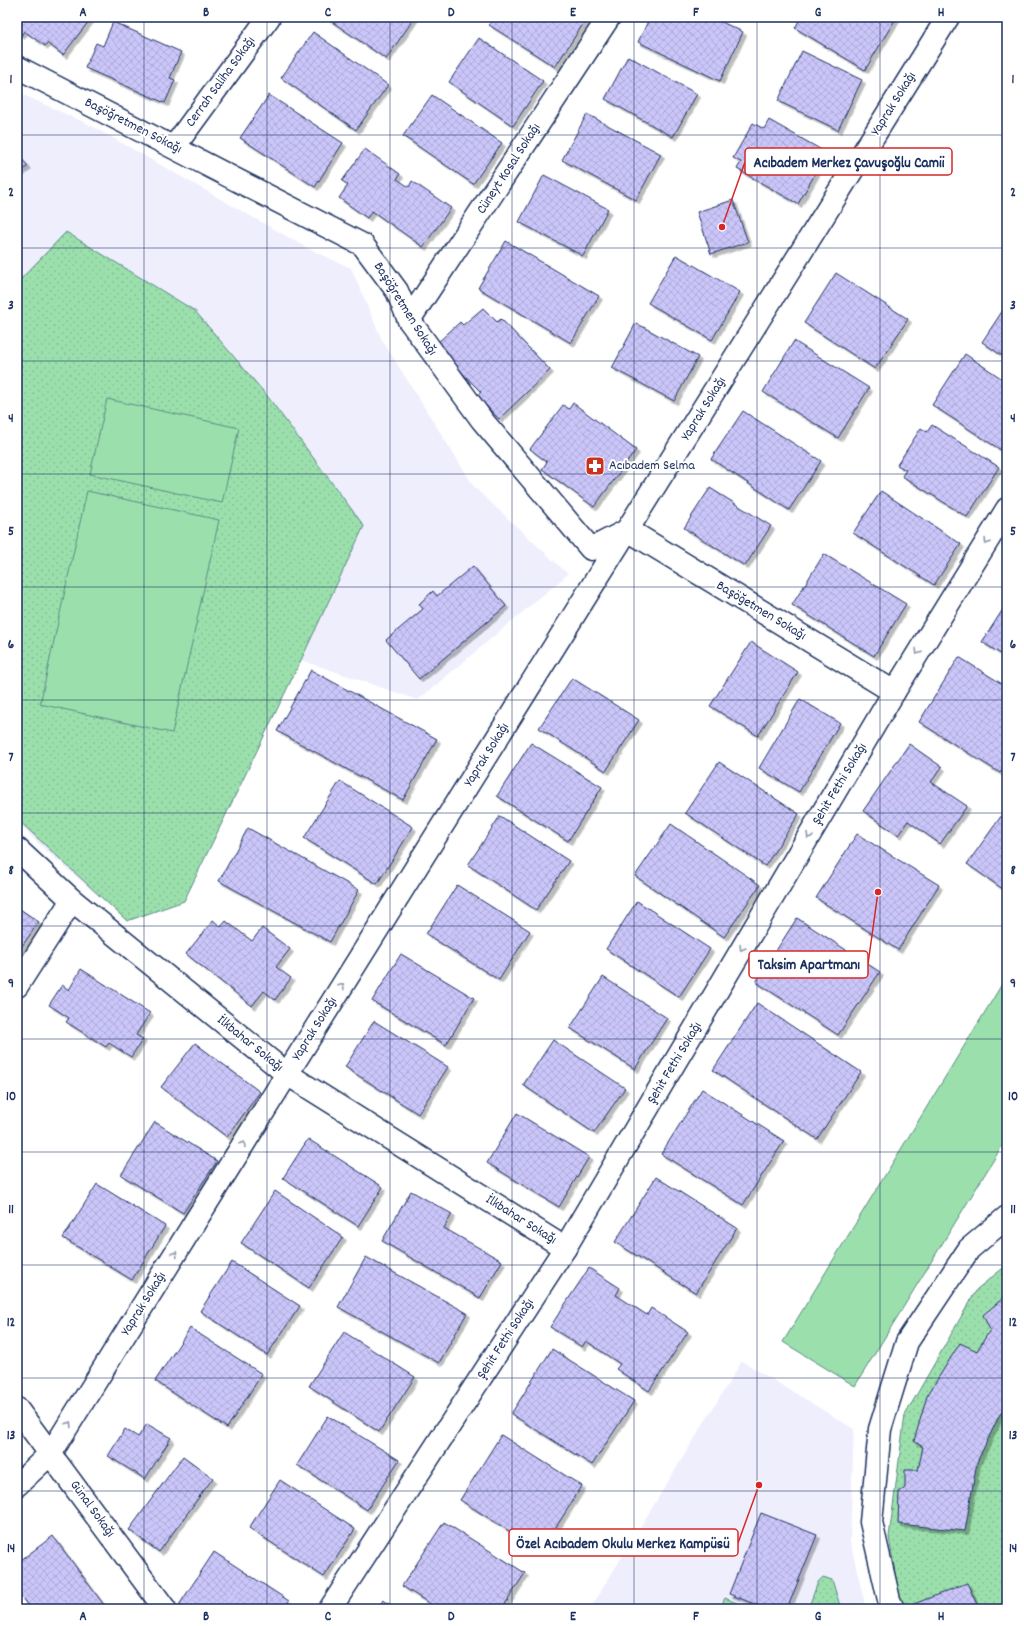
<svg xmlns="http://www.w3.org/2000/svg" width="1024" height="1626" font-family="Dekko,sans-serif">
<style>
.built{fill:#efeefd}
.grass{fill:url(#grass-dots);stroke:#5b8885}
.park{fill:#9be0ac;stroke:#5b8885}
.building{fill:url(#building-cross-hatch);stroke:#1b2f5e;filter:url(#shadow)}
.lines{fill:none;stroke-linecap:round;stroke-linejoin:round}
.minor-casing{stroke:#1b2f5e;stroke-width:25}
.minor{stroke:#fff;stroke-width:22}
.oneway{stroke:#8d97ae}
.grid{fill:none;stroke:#1b2f5e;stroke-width:1;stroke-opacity:0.55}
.labels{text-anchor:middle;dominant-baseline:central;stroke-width:4;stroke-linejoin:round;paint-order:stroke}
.street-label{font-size:14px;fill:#1b2f5e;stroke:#fff}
.poi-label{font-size:14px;fill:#1b2f5e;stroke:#fff;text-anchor:start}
.leader{fill:none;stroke:#d62828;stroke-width:1.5}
.callout-dot{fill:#d62828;stroke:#fff;stroke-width:1.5}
.callout{fill:#fff;stroke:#d62828;stroke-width:1.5}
.callout-label{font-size:15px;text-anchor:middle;font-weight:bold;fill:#1b2f5e}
.neatline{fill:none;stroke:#1b2f5e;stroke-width:1.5}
.grid-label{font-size:13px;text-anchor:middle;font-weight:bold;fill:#1b2f5e}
</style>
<defs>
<pattern id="grass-dots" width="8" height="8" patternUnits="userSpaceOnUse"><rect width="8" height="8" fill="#9be0ac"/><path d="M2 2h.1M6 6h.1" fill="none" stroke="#85c096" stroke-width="1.8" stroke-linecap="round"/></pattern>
<pattern id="building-cross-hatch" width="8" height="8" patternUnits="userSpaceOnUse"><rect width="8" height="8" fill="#cbc6f9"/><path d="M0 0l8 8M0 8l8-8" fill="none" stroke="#aeaad8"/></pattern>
<filter id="shadow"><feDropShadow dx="3.5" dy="3.5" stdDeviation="0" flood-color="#0004"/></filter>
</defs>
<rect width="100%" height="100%" fill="#fff"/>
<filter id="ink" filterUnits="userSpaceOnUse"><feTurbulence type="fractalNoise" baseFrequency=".025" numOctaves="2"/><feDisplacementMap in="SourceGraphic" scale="8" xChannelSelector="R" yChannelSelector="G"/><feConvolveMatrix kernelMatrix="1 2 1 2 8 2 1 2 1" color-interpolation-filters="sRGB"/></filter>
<g filter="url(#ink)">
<g class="built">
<polygon points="17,92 90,125 307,248 351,268 382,340 475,488 568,574 418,700 301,660 184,901 127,921 43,848 17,822"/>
<polygon points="742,1361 854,1429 850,1541 866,1609 590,1609"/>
</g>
<g class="grass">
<polygon points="66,232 195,311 268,397 364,526 301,660 184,901 127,921 17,819 17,283"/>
<polygon points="1007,1265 1007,1609 901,1609 889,1537 905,1415 977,1289"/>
<polygon points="823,1577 832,1580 841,1609 808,1609 818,1582"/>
</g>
<g class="park">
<polygon points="107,399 239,428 222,503 90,474"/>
<polygon points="87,491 219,520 172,733 40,704"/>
<polygon points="1007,976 1007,1138 855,1386 783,1342"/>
<polygon points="725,1598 751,1609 720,1609"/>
</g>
<g class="building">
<polygon points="17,17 92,17 63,55 47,43 45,46 24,31 21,36 17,33"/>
<polygon points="325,17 415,17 386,59"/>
<polygon points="494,17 579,17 585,21 555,67 489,25"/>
<polygon points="650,17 711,17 743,32 720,81 638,42"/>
<polygon points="801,17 894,17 896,18 865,70 795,28"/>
<polygon points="113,22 181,52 170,78 175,80 165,103 85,68 96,43 103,46"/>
<polygon points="313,32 388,85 356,130 281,78"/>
<polygon points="479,38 543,81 513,126 449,82"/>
<polygon points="802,51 862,80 838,130 778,101"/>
<polygon points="628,56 697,94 673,137 605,99"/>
<polygon points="269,95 343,143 315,187 240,138"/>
<polygon points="432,95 502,143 473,184 403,136"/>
<polygon points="587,114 661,154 636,200 562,160"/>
<polygon points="769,120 827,153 798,204 737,169 741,162 733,158 753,123 764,129"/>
<polygon points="365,149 400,174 397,179 409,187 412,181 451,208 423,247 372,211 367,218 339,198 348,185 342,181"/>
<polygon points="17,154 28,166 17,175"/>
<polygon points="544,175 608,209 583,256 519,222"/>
<polygon points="733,200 748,242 711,254 697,212"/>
<polygon points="506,241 599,296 571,343 478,288"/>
<polygon points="676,255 740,292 712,340 648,303"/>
<polygon points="836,273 908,319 875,369 804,323"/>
<polygon points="1007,304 1007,359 982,342"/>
<polygon points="483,308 497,322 501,319 550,370 499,419 477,396 481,392 435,345 460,322 463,325"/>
<polygon points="636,323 698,357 674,401 612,368"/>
<polygon points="794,341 869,388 838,438 763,392"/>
<polygon points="965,354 1007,382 1007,454 932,405"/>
<polygon points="573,403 636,450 594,507 542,469 547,462 530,449 563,405 569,409"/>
<polygon points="743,411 821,461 789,510 711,459"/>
<polygon points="932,425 999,467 967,517 902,476 906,470 897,465 921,428 927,432"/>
<polygon points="710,488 771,526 745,566 684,528"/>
<polygon points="881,491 961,544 934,585 853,533"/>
<polygon points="824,554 906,604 874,656 792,605"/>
<polygon points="473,566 506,606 419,679 386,640 423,609 419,604 433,591 437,596"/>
<polygon points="1007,603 1007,658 982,642"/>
<polygon points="751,642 798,672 758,736 710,706"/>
<polygon points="959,657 1007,687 1007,763 1000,773 919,722"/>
<polygon points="311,670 437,739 403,800 277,731"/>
<polygon points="572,678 639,720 606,771 539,728"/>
<polygon points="800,699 840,723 799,792 759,768"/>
<polygon points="531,743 602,787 568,841 497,796"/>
<polygon points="909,744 942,767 931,782 967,806 940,844 908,821 898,835 863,811"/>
<polygon points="719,762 799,814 765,866 685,813"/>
<polygon points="340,781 413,827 377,884 304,838"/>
<polygon points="1007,808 1007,892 967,864"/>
<polygon points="500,816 569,861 536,910 468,865"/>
<polygon points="671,824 760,885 724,937 635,876"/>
<polygon points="248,828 359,890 330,942 219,881"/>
<polygon points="857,834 939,885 898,950 816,898"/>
<polygon points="457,885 530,931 499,980 426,934"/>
<polygon points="637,901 710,949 679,997 606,949"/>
<polygon points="17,907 39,922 17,953"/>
<polygon points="797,918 880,972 838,1035 756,982"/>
<polygon points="213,920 221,927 226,921 252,941 262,928 290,949 276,967 291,978 275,1000 264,991 252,1006 186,954"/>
<polygon points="401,954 474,998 446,1045 372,1001"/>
<polygon points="81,969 150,1013 136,1035 143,1039 131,1057 109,1043 106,1047 66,1022 69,1018 49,1005 62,985 69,990"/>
<polygon points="603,977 667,1018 635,1069 570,1028"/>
<polygon points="757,1003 861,1072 817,1139 713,1070"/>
<polygon points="374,1021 448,1067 418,1114 345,1067"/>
<polygon points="553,1040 625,1088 594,1133 523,1085"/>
<polygon points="195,1043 260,1092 227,1137 161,1087"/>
<polygon points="702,1089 784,1141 743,1205 661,1154"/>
<polygon points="517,1113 589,1157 559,1207 487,1163"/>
<polygon points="155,1122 217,1161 183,1213 121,1175"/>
<polygon points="308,1139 383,1187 358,1226 283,1178"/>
<polygon points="656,1177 737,1228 696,1293 615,1242"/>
<polygon points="97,1184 165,1226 132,1280 63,1238"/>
<polygon points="275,1191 343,1237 309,1288 241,1243"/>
<polygon points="411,1191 452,1214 444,1228 502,1261 480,1298 382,1241"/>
<polygon points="366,1257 467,1313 439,1363 338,1307"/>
<polygon points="232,1262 300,1306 267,1355 200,1311"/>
<polygon points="589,1268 620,1288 616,1295 647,1315 651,1308 688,1332 649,1391 616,1369 620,1364 586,1341 582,1347 550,1327"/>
<polygon points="1007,1295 1007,1403 999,1416 977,1462 965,1531 898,1524 899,1492 905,1488 905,1470 918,1470 923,1447 914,1441 927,1396 960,1343 977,1351 990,1330 983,1315"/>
<polygon points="190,1328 262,1374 227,1428 155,1381"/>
<polygon points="344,1332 415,1377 379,1432 309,1386"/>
<polygon points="552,1349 634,1401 592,1465 511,1414"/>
<polygon points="328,1416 399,1460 367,1510 297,1465"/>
<polygon points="147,1424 171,1438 145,1479 108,1456 125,1429 138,1437"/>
<polygon points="501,1435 582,1486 541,1551 460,1500"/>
<polygon points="183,1456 213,1478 159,1552 129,1530"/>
<polygon points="280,1480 355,1529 324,1577 249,1528"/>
<polygon points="761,1513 817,1535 787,1609 767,1609 729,1594"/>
<polygon points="444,1522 525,1573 502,1609 438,1609 402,1586"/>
<polygon points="53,1536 107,1609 30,1609 17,1591 17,1563"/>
<polygon points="214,1552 289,1601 284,1609 185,1609 179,1605"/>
<polygon points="967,1583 979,1609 904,1609 904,1608"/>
<polygon points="383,1600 397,1609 378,1609"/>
</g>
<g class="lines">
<defs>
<g id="minor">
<polyline points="17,67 363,245 397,291 409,320 482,420 591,549 628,530 894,692"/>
<polyline points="174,147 269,17"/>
<polyline points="409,320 609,17"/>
<polyline points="17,849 72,900 287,1074 565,1248"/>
<polyline points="17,986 72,900"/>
<polyline points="17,1409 165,1609"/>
<polyline points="17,1485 51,1453 287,1074 948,17"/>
<polyline points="330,1609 565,1248 894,692 1007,509"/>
<polyline points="893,1609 889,1600 871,1522 880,1429 907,1342 969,1249 1007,1217"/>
</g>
</defs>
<use href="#minor" class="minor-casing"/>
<use href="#minor" class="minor"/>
</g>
<defs><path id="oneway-chevron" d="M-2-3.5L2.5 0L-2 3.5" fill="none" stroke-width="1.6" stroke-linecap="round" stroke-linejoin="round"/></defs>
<g class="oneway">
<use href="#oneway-chevron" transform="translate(987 542) rotate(122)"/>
<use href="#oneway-chevron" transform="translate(918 652) rotate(122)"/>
<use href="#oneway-chevron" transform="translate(809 836) rotate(121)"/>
<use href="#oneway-chevron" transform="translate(742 948) rotate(121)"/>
<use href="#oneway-chevron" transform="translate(342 986) rotate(-58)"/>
<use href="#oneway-chevron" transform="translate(243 1144) rotate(-58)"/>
<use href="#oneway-chevron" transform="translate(175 1254) rotate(-58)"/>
<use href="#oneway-chevron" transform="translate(69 1424) rotate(-58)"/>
</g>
</g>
<path class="grid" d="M144,17V1609M267,17V1609M390,17V1609M512,17V1609M634,17V1609M757,17V1609M880,17V1609M17,135H1007M17,248H1007M17,361H1007M17,474H1007M17,587H1007M17,700H1007M17,813H1007M17,926H1007M17,1039H1007M17,1152H1007M17,1265H1007M17,1378H1007M17,1491H1007"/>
<defs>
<symbol id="pharmacy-square" viewBox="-11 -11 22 22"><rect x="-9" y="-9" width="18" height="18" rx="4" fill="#c8321e" stroke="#fff"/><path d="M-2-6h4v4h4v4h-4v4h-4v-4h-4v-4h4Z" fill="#fff"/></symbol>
</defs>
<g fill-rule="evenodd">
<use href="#pharmacy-square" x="584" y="455" width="22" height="22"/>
</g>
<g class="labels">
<g class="street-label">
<text transform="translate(221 82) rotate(-54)">Cerrah Saliha Sokağı</text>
<text transform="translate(894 104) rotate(-58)">Yaprak Sokağı</text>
<text transform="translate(133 126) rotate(27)">Başöğretmen Sokağı</text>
<text transform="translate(509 169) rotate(-57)">Cüneyt Kosal Sokağı</text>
<text transform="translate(405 309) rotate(58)">Başöğretmen Sokağı</text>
<text transform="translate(704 409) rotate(-58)">Yaprak Sokağı</text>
<text transform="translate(761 611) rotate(31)">Başöğetmen Sokağı</text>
<text transform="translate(487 755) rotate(-58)">Yaprak Sokağı</text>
<text transform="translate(840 784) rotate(-59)">Şehit Fethi Sokağı</text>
<text transform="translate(315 1029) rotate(-58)">Yaprak Sokağı</text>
<text transform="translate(250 1044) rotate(39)">İlkbahar Sokağı</text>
<text transform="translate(675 1063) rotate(-59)">Şehit Fethi Sokağı</text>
<text transform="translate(521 1220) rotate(32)">İlkbahar Sokağı</text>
<text transform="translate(144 1304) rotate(-58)">Yaprak Sokağı</text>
<text transform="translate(506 1339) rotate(-57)">Şehit Fethi Sokağı</text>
<text transform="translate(92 1509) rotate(54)">Günal Sokağı</text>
</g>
<g class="poi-label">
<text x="609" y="466">Acıbadem Selma</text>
</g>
</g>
<path class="leader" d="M722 227L745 162M878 892L868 964M759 1485L738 1543"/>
<g class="callout-dot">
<circle cx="722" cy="227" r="4"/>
<circle cx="878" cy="892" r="4"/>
<circle cx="759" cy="1485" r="4"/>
</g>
<g class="callout">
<rect x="745" y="148" width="207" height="27" rx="4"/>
<rect x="749" y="951" width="119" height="27" rx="4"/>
<rect x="509" y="1529" width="229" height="27" rx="4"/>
</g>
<g class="callout-label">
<text x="849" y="167">Acıbadem Merkez Çavuşoğlu Camii</text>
<text x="809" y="969">Taksim Apartmanı</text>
<text x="623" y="1548">Özel Acıbadem Okulu Merkez Kampüsü</text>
</g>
<rect width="1024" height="1626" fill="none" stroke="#fff" stroke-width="44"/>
<rect x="22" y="22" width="980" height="1582" class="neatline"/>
<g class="grid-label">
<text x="83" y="16">A</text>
<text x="206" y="16">B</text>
<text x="328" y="16">C</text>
<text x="451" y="16">D</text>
<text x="573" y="16">E</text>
<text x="696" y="16">F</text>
<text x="818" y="16">G</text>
<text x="941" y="16">H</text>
<text x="11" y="83">1</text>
<text x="1013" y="83">1</text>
<text x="11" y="196">2</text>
<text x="1013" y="196">2</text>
<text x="11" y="309">3</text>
<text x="1013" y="309">3</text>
<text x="11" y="422">4</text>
<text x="1013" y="422">4</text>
<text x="11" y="535">5</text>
<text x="1013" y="535">5</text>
<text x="11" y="648">6</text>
<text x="1013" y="648">6</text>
<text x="11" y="761">7</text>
<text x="1013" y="761">7</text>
<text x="11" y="874">8</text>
<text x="1013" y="874">8</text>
<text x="11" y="987">9</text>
<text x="1013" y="987">9</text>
<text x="11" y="1100">10</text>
<text x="1013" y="1100">10</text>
<text x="11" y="1213">11</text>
<text x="1013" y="1213">11</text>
<text x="11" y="1326">12</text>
<text x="1013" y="1326">12</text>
<text x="11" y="1439">13</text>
<text x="1013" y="1439">13</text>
<text x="11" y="1552">14</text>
<text x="1013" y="1552">14</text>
<text x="83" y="1620">A</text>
<text x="206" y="1620">B</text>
<text x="328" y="1620">C</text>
<text x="451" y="1620">D</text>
<text x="573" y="1620">E</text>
<text x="696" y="1620">F</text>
<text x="818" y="1620">G</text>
<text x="941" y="1620">H</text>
</g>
</svg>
